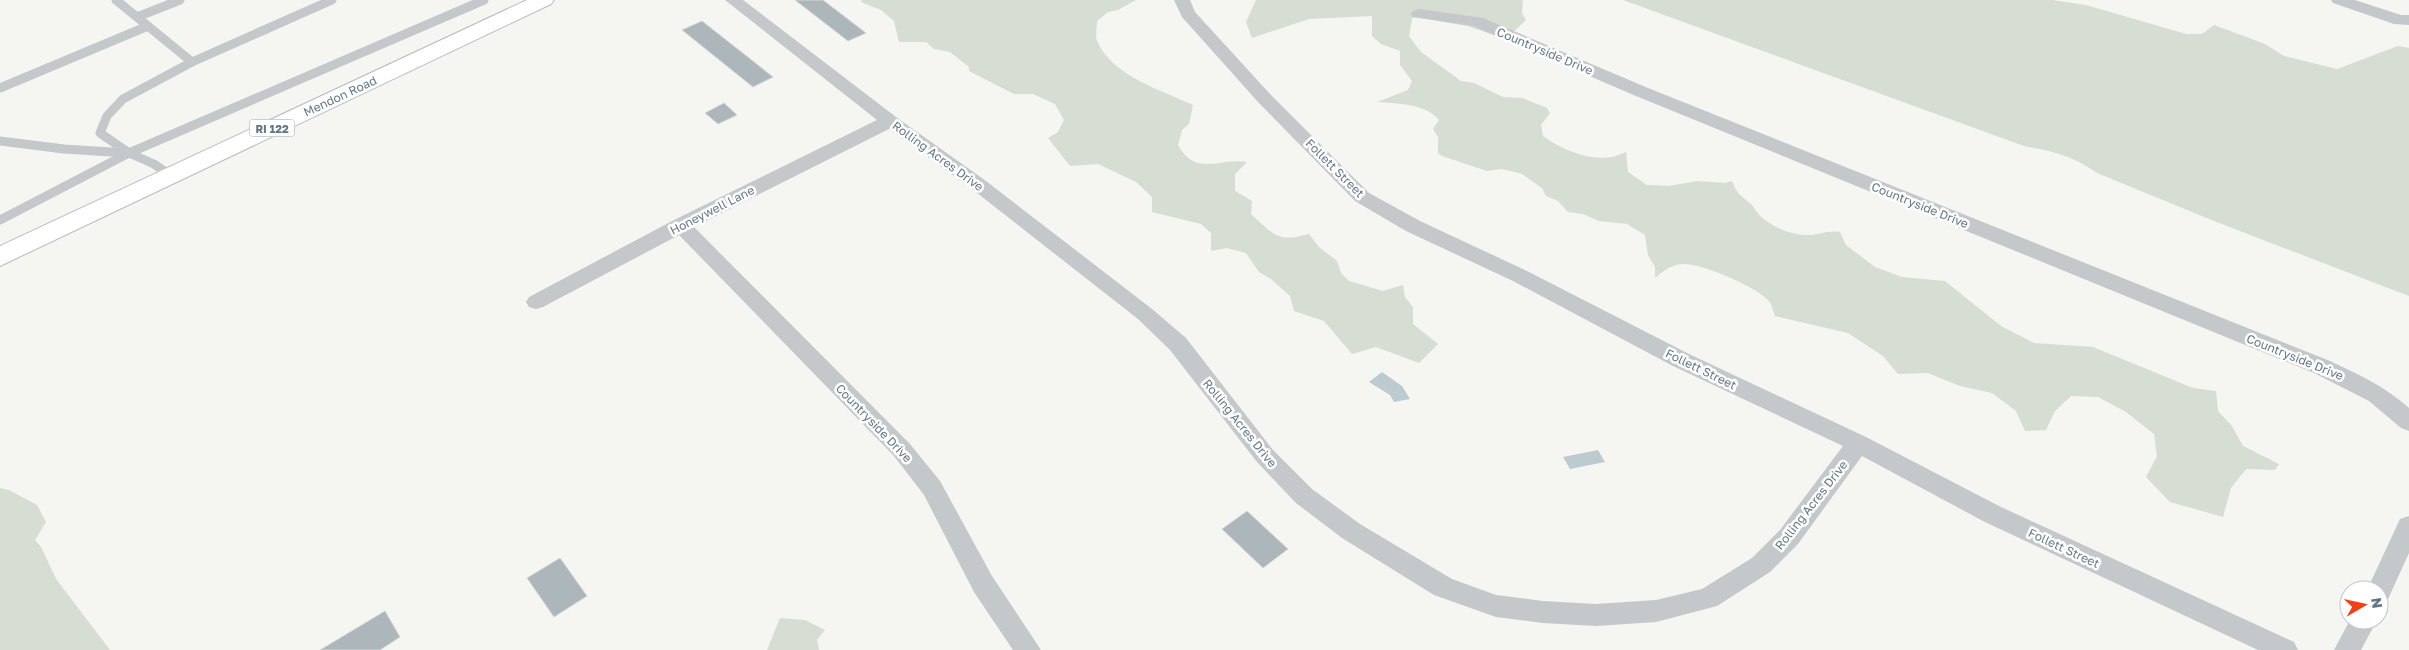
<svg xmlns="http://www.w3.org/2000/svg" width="2409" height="650" font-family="'Golos Text',sans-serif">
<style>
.green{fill:#d6ddd2}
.water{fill:#bdcacf}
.building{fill:#adb6bb;stroke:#d6d6d4}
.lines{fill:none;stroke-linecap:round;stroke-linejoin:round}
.primary-casing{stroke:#b7bbbf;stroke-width:2}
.service{stroke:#c4c8cb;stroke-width:9}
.minor{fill:#c4c8cb;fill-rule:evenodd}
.primary{fill:#fff;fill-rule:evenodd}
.labels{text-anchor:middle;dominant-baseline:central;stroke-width:5;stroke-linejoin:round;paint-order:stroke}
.shield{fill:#fff;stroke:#909faa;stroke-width:1}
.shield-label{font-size:11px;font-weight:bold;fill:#617685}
.street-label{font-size:12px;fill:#617685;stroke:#fff}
</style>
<rect width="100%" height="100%" fill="#f5f5f1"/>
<g class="green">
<path d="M862,0H1136L1118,10L1108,12L1097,21C1097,27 1095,35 1097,41C1112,76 1161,90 1193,105L1189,124L1182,130L1178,145C1196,178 1219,157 1247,162L1235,174V191L1252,201L1251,214C1274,235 1278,243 1309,234L1319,247L1337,261L1341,273L1349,281L1383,291L1403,285L1405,297L1413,307V324L1438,344L1419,363L1376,347L1352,354L1324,321L1294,311L1290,296L1271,279L1259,272L1246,253L1227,248L1211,251V233L1201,224L1152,212V197L1136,182L1098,164L1070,166L1048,138L1058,132L1064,120L1055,104L1033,94H1014L969,71V67L950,52L934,49L926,42H899L894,21L881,10L861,2Z"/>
<path d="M1256,0H1523L1522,13L1526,20L1506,39L1467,26L1415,17L1412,19L1409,36L1421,52L1461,81L1474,83L1503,97L1522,98L1547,108L1550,113L1541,125L1543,136C1565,152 1600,166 1626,152L1628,172L1647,185L1669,186L1697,181L1725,183L1732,181C1738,195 1739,194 1751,204C1754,207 1756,212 1760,216C1771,226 1790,235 1806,235C1817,236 1827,230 1840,232L1846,245L1875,267L1902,277L1945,281L2001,326L2034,343L2093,347L2193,388L2216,391L2218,411L2232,426L2243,446L2279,464L2275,470L2246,469L2231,488L2223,517L2170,502L2146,477L2157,456L2154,434L2126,412L2098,397L2071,396L2055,411L2046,430L2025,431L2016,411L1992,393L1960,386L1928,373L1898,374L1883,356L1848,333L1775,316C1773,311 1772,303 1767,299C1754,286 1700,262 1682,264C1671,265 1663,271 1655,278V267L1648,255L1645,235L1627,224L1599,221L1583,214L1568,212L1558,201L1546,196L1542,188L1522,174L1502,169L1487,171L1442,156L1438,153V137L1433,129L1439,120C1427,104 1396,103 1377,102L1408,90L1412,81L1400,65V51L1381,44L1372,36V16L1309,19L1252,38L1246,22Z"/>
<path d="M1623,0H2052L2086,5L2186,34H2202L2214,25L2265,44L2284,56L2337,69L2398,46L2409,48V296L2214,221L2097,173C2074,156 2052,151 2024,146Z"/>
<polygon points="0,488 9,490 37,505 46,522 35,540 41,547 56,579 110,650 0,650"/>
<polygon points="780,618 805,620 825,630 817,640 819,650 767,650"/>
</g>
<g class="water">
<polygon points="1382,372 1402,386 1410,399 1394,402 1390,395 1369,382"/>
<polygon points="1598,450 1605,462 1570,469 1563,457"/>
</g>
<g class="building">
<polygon points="795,0 823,0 866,33 848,41"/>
<polygon points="702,21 744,54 773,77 753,87 682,30"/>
<polygon points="724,103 737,115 718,124 705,113"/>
<polygon points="1247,511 1288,549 1263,568 1222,529"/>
<polygon points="560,558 587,596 554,617 527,578"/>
<polygon points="385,611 400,637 380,650 320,650"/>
</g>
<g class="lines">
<defs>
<polygon id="primary" points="527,0 554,0 551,4 0,266 0,246"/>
</defs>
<use href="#primary" class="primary-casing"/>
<g class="service">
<polyline points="116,0 192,62 123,99 107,116 100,133 129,153 154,164 171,176"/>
<polyline points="137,17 180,0"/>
<polyline points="192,62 332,0"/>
<polyline points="0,88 148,26"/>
<polyline points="0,141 64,149 127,153"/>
<polyline points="0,220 129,153 484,0"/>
</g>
<g class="minor">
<polygon points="725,0 743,0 896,117 986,181 1152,309 1186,338 1273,450 1312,489 1360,524 1452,579 1496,595 1543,601 1596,604 1656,600 1702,589 1752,558 1780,530 1843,446 1673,366 1513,281 1406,231 1355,201 1258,102 1182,17 1174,0 1190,0 1195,12 1270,94 1369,193 1420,221 1527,271 1689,354 1866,437 2001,507 2294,642 2298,650 2258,650 1983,521 1862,456 1798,544 1770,572 1717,606 1656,622 1596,626 1543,623 1496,617 1434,595 1342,538 1296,503 1257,462 1170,350 1138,319 972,189 889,129 694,227 910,444 940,481 992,576 1041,650 1013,650 974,592 924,495 894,456 679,235 543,307 536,309 529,307 526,302 529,297 674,220 877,120"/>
<polygon points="2331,0 2355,0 2401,15 2409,15 2409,25 2394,24 2333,3"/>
<path d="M1419,9L1483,18L1648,88L2330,361C2358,374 2386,387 2409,408V431L2401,428L2369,401L2314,373L1636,96L1473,26L1413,17L1411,14L1413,11Z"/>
<polygon points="2409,516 2409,553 2388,599 2379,602 2379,590 2367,590 2400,519"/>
<polygon points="2350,620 2377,620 2361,650 2334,650"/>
</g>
<use href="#primary" class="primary"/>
</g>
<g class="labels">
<rect class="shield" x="249.5" y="119.5" width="45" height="17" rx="4"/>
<g class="shield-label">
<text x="272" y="128">RI 122</text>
</g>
<g class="street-label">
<text transform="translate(1545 51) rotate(23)">Countryside Drive</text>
<text transform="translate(340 96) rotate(-25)">Mendon Road</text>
<text transform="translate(938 156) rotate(36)">Rolling Acres Drive</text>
<text transform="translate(1335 168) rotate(45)">Follett Street</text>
<text transform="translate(1920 205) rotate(22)">Countryside Drive</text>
<text transform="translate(712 210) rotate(-27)">Honeywell Lane</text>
<text transform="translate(2295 357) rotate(22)">Countryside Drive</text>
<text transform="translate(1701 369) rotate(26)">Follett Street</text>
<text transform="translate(874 423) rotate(46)">Countryside Drive</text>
<text transform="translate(1240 423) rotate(51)">Rolling Acres Drive</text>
<text transform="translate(1811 505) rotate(-52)">Rolling Acres Drive</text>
<text transform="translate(2064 548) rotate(25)">Follett Street</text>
</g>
</g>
<g transform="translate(2364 605) rotate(81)"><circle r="24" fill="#ffffff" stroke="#c0c8ce"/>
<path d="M0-4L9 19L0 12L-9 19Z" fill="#f33f13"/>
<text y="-8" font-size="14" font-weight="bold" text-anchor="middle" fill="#617685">N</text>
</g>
</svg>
